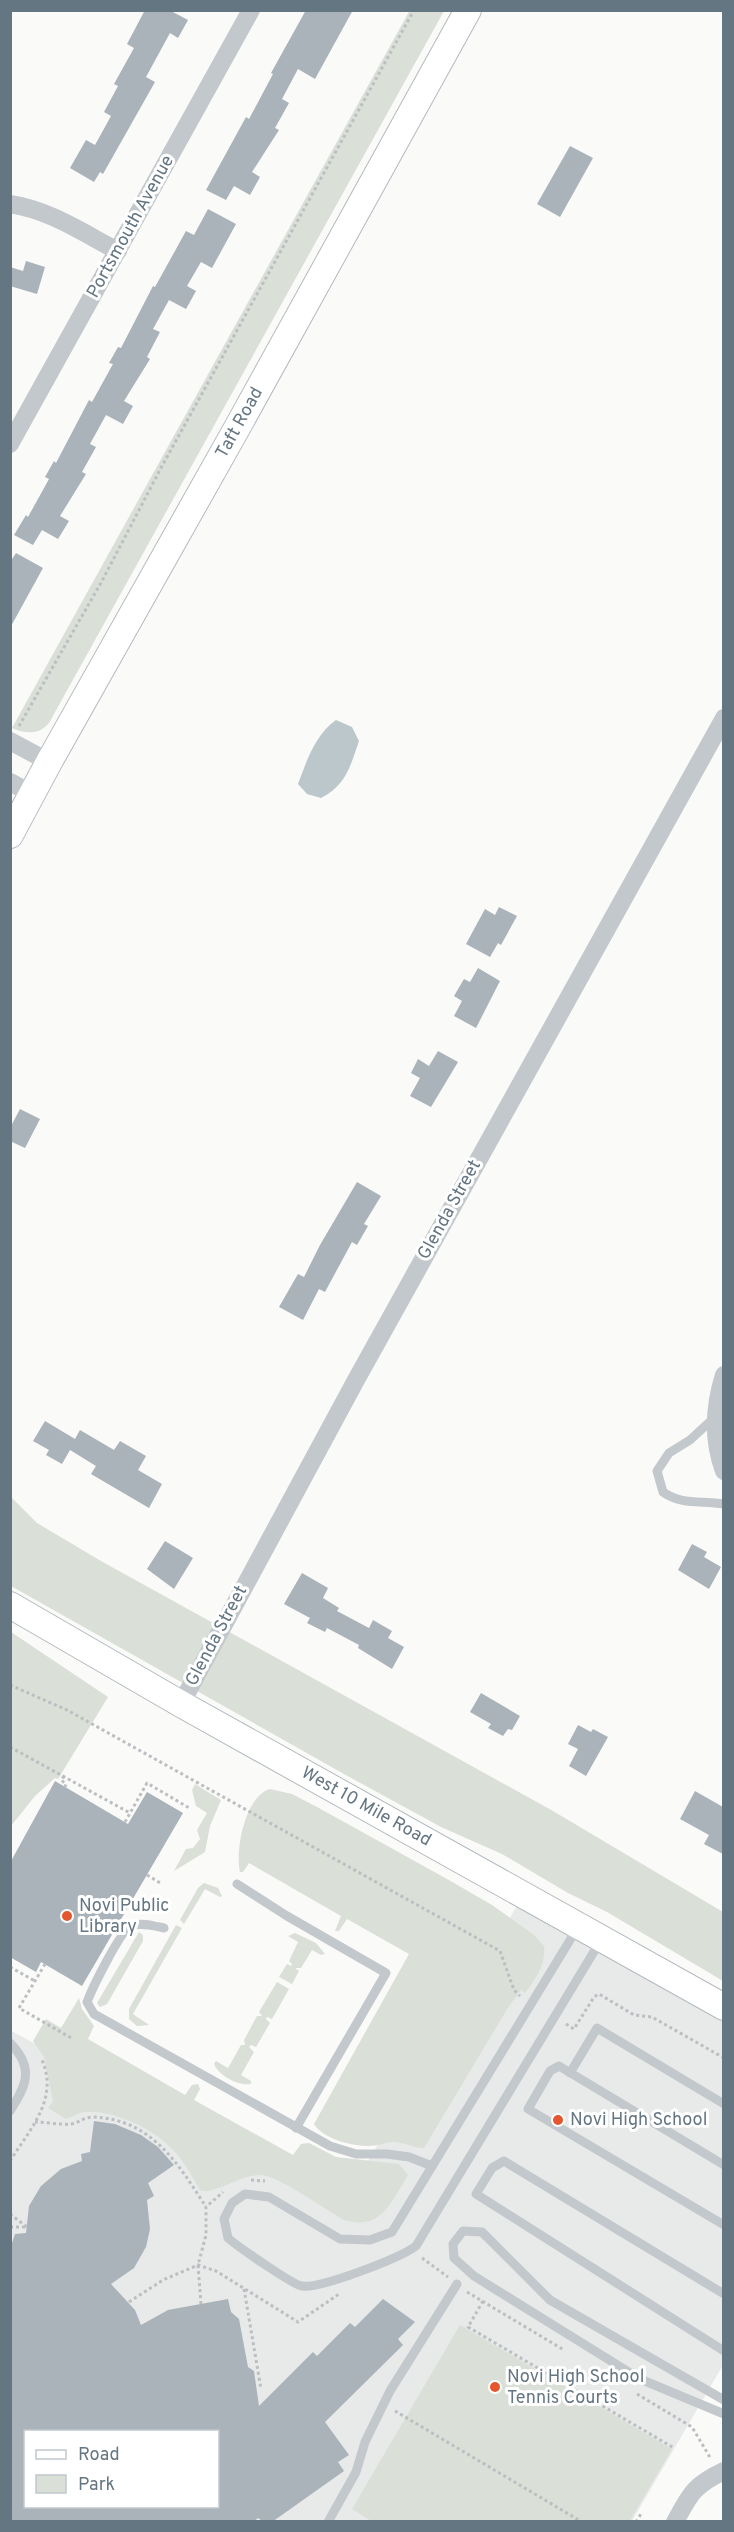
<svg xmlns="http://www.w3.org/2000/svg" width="734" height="2532" font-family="Overpass,sans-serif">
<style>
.built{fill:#e8e9e9;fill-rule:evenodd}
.green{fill:#dadfd7}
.water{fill:#bbc7cb}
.building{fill:#aab3b9;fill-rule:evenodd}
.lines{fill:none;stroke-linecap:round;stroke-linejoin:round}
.secondary-casing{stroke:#b3babf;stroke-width:28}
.path{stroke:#bbbfc2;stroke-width:3;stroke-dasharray:3 3;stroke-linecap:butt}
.lane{stroke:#c3c8cc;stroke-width:9}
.street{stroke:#c3c8cc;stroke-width:18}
.secondary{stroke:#fff;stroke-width:26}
.poi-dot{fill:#e4572e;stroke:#fff;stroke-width:2}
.labels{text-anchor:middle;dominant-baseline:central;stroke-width:6;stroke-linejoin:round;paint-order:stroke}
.street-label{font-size:18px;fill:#657683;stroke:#fff}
.poi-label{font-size:18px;fill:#657683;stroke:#fff;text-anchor:start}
</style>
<rect width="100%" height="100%" fill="#fafaf8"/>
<path class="built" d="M522,1897L723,2011V2365L632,2521H11L10,2030L339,2211ZM26,2432H218V2506H26Z"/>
<g class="green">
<path d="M410,10L444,11L49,723C39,735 25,734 12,728Z"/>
<polygon points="10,1496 37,1523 101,1561 553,1811 723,1912 723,1981 607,1912 568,1893 502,1854 441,1827 344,1774 11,1586"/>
<polygon points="11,1632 108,1697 58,1779 55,1778 35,1796 11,1826"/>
<polygon points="195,1784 221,1800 210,1826 205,1852 174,1871 186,1849 193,1848 200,1839 197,1830 207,1813 196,1806 192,1790"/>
<path d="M270,1789L292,1794L317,1807L447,1879L492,1905L534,1935L544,1946C546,1964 536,1979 525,1993L521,1990L509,2006L424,2148C413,2148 403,2141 392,2142C384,2143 377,2146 369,2146C352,2146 323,2139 314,2124L409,1954L347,1919L339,1931H335L341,1916L249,1863L243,1872H240C235,1850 245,1796 270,1789Z"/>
<polygon points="204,1883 218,1888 222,1896 220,1897 205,1889 184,1924 180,1920 198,1888"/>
<polygon points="176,1925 182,1928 133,2014 149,2025 137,2026 129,2019 129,2009"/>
<polygon points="139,1932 143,1935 143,1941 107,2004 100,2007 97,2003"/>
<polygon points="295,1933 316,1943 325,1954 321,1955 312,1950 301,1968 295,1968 299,1971 292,1984 279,1977 287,1964 291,1966 292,1964 289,1961 298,1942 288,1936"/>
<path d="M277,1982L289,1989L272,2019L267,2017L266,2019L270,2023L256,2047L251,2045L249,2047L254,2052L241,2075L251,2081V2084C238,2086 219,2076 214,2064L216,2061L228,2068L241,2045H245L244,2040L257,2016H262L259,2012Z"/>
<path d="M79,1998L82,2009L94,2026L88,2039L185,2095L192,2085L198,2084L200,2089L194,2100L293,2155L301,2144L309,2143L336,2157L399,2164L408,2175C391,2202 382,2231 344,2220C326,2210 280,2177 262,2175C240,2174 214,2196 200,2190C191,2175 182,2157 168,2145C150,2127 110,2109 84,2112C78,2113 72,2117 66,2119L48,2108L53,2101L44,2057L33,2041L46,2019L61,2028Z"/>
<polygon points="460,2325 672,2449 630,2521 373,2522 352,2509"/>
</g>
<path class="water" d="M336,720L352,727L359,741C350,767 346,785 321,798L307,794L298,784C307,760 315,735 336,720Z"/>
<g class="building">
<polygon points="145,10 169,10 188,20 178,38 170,33 146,77 155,82 103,174 100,172 94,182 70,168 86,140 95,145 111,116 104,112 118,86 114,84 134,48 127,44"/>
<polygon points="306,10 353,10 315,79 298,69 282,99 289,103 275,128 279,130 252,172 260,177 250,195 234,186 226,200 206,190 246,117 249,119 273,74 271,73"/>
<polygon points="570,146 593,158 560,217 537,204"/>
<polygon points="208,209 236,224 212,268 201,262 187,286 196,291 186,309 169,300 153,329 160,332 147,357 150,359 124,401 133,406 123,424 106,415 90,444 96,447 82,472 86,474 60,516 69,521 58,539 42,530 33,545 14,535 26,515 28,517 49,479 45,477 54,461 56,463 89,400 92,402 113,364 109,363 118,347 121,348 153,286 155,287 186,231 194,235"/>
<polygon points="26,261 45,267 37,294 10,286 10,267 23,271"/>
<polygon points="16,553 43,568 10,628 10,562"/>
<polygon points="499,907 517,916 501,945 498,943 490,957 466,944 485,909 495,915"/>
<polygon points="478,968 500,981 476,1028 454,1016 462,1001 454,996 464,979 470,982"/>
<polygon points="438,1051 458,1062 431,1107 410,1096 420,1078 411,1073 418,1059 429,1066"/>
<polygon points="20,1109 40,1119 25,1148 10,1141 10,1128"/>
<polygon points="357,1182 381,1196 364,1224 368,1226 357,1245 352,1242 325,1292 319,1289 303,1320 279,1307 298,1274 304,1277 320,1245"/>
<polygon points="45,1421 75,1439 80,1430 114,1450 120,1441 146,1456 138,1470 162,1484 149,1508 91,1474 96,1466 70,1450 62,1464 46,1455 49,1450 33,1441"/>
<polygon points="165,1541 193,1558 174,1589 147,1569"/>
<polygon points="692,1544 707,1552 704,1557 721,1567 709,1589 678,1570"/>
<polygon points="302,1573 328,1588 323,1598 339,1608 337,1611 369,1628 373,1620 392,1631 388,1638 404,1647 392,1669 358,1648 359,1645 327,1628 325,1632 307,1623 310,1618 284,1604"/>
<polygon points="481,1693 520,1716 512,1730 508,1729 503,1736 488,1728 491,1724 470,1712"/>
<polygon points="578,1725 591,1732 593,1729 608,1737 586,1776 569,1766 578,1749 568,1744"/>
<polygon points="55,1781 128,1824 147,1792 183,1813 82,1986 41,1962 36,1972 10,1957 10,1863"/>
<polygon points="695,1791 723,1807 723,1854 704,1844 709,1835 680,1819"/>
<path d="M94,2121L115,2124L141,2135L158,2147L174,2165L148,2183L154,2196L147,2200L150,2229L146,2247L134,2268L111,2284L135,2310L141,2325L168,2310L228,2299L231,2312L239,2319L248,2367L254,2371L259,2406L313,2352L317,2356L350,2323L355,2327L383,2299L415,2322L398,2339L403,2345L325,2422L349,2455L338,2462L344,2471L272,2522H264L258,2518L253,2522H10V2249L15,2234L26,2233L29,2206L41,2186L61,2169L82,2161L81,2154L90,2152ZM26,2432H218V2506H26Z"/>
</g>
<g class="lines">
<defs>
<g id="secondary">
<polyline points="10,835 49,762 237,428 468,10"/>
<polyline points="10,1605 181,1704 724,2007"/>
</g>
</defs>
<use href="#secondary" class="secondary-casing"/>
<g class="path">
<polyline points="19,726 102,581 162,466 414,10"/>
<polyline points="10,1685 67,1710 500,1951 514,1990 520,1996"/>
<polyline points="10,1747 130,1813"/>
<polyline points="64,1776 61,1780 66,1784 65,1787"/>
<polyline points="125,1822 147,1783 191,1809"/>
<polyline points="147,1875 162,1884"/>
<polyline points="45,1964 19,2008 73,2039"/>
<polyline points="10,1967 35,1981"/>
<polyline points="566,2024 574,2029 594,1997 599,1994 634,2015 652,2017 724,2058"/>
<path d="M35,2122C46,2122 60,2125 71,2124C79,2123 84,2117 93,2117C151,2119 178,2163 206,2207"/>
<path d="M10,2161C30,2129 59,2099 42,2060"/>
<polyline points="251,2180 265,2181"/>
<polyline points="10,2214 27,2227"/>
<polyline points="10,2227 25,2227"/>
<polyline points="422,2258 448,2277"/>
<polyline points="244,2289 261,2389"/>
<polyline points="467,2292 564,2350"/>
<polyline points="483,2301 468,2327 674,2448"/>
<polyline points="129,2302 163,2280 198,2265 216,2271 298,2322 339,2294"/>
<polyline points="201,2304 198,2265 206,2235 206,2207 223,2192"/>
<polyline points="637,2394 692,2427 711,2459"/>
<polyline points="395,2411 582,2522"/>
<polyline points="636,2522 642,2512"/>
</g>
<g class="lane">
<path d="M715,1417L690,1440L669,1453L657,1471L663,1492C683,1506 700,1500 724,1504"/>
<polyline points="237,1884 287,1916 386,1973 296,2128"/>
<path d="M578,1927L392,2232L370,2240L340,2239L269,2197L245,2194L232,2203L224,2219L228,2238C237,2246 293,2285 302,2286C320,2289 400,2258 416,2246L601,1940"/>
<path d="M164,1928C154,1926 141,1922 131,1926C120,1931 92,1989 87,2002L94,2014L330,2146L356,2154H387L409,2157L432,2166"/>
<path d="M10,2043C35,2068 26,2086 10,2111"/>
<polyline points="570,2073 597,2028 724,2104"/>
<polyline points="724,2165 559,2066 550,2071 528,2109 724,2225"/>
<polyline points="724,2294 504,2161 492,2168 476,2194 724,2351"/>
<polyline points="724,2400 550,2300 482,2232 463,2231 453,2244 454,2258 474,2276 640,2379 724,2414"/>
<polyline points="328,2522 356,2472 365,2442 390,2391 457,2284"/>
</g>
<g class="street">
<path d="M10,204C50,210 83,233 118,251"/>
<polyline points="10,444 251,10"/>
<polyline points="10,741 49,762"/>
<polyline points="10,782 32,794"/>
<path d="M724,1375C714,1407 712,1439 724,1471"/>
<polyline points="181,1704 356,1380 724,718"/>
<path d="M675,2522C690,2494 694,2485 724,2471"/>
</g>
<use href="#secondary" class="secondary"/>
</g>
<g class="poi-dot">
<circle cx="67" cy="1916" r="6"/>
<circle cx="558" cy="2120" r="6"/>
<circle cx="495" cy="2387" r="6"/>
</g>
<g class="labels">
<g class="street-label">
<text transform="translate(131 227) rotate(-61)">Portsmouth Avenue</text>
<text transform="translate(240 423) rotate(-61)">Taft Road</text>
<text transform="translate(450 1210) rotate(-61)">Glenda Street</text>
<text transform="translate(217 1636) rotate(-62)">Glenda Street</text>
<text transform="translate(366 1807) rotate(29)">West 10 Mile Road</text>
</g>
<g class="poi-label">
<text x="79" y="1906">Novi Public<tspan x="79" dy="21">Library</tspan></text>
<text x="570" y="2120">Novi High School</text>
<text x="507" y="2377">Novi High School<tspan x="507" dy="21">Tennis Courts</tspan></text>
</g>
</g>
<rect width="734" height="2532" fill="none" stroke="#657683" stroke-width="24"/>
<rect x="24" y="2430" width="195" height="78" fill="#ffffff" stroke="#c1c8cd" stroke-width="1.5"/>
<rect x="36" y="2450" width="30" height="9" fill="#ffffff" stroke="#c1c8cd" stroke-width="1.5"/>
<text x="78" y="2460" font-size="18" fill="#657683">Road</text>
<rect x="36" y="2475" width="30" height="18" fill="#dadfd7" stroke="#c1c8cd" stroke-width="1.5"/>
<text x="78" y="2490" font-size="18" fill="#657683">Park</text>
</svg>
